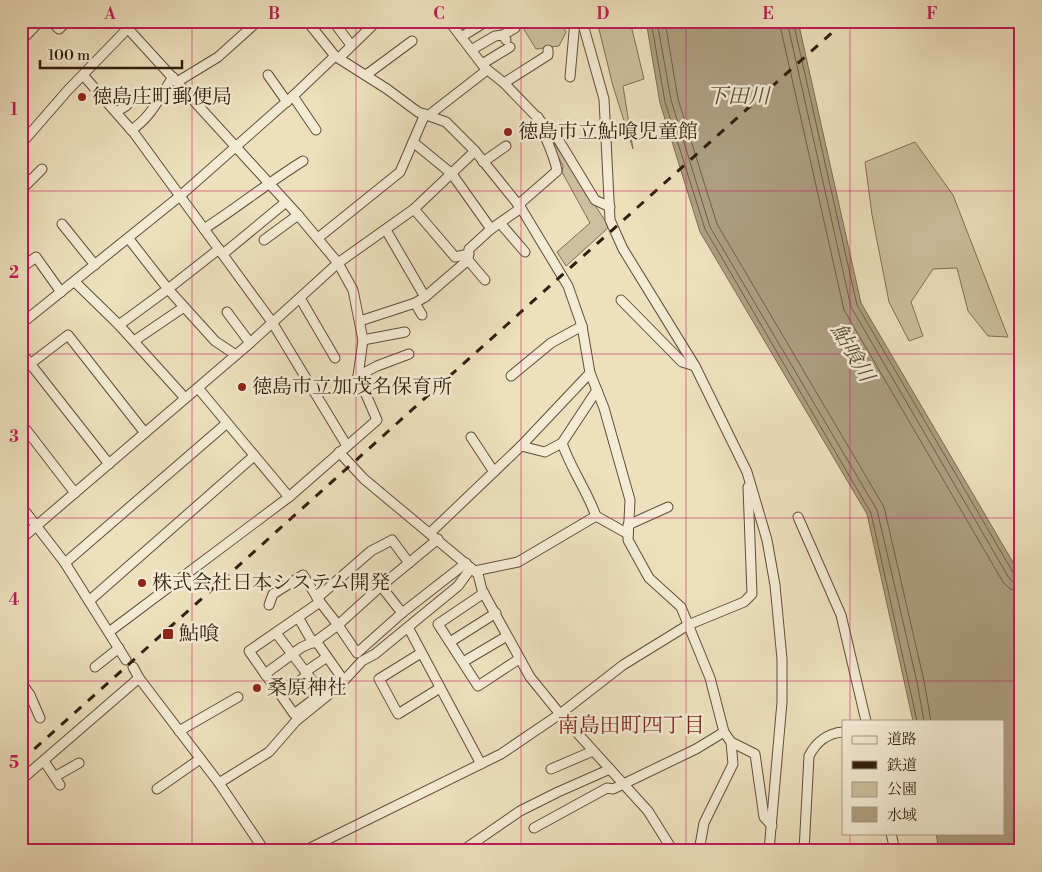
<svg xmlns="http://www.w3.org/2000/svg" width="1042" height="872" font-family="'Libre Bodoni','Noto Serif JP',serif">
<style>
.green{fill:#cdbf9f;stroke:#806e56}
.water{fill:#ad9e81;stroke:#7c6b52}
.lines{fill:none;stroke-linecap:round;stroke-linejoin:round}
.shore{stroke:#705e46;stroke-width:1}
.minor-casing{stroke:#614e38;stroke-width:11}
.minor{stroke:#f3ebd4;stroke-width:9}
.rail{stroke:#321e0c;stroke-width:3;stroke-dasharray:9 9;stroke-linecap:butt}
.grid{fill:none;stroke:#c2185b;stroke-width:1;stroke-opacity:0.55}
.poi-dot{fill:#8f2418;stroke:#f3ebd4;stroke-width:2}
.labels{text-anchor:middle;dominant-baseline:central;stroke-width:5;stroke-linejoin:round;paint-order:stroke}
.poi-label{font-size:20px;fill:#321e0c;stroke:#f3ebd4;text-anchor:start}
.water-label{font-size:21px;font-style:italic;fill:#5d4b35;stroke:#f3ebd4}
.neighbourhood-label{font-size:21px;fill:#7a1f14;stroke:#f3ebd4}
.neatline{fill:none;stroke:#c2185b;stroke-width:2}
.grid-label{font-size:16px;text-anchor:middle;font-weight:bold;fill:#c2185b}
</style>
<rect width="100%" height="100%" fill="#ede0bd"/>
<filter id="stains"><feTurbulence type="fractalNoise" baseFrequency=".004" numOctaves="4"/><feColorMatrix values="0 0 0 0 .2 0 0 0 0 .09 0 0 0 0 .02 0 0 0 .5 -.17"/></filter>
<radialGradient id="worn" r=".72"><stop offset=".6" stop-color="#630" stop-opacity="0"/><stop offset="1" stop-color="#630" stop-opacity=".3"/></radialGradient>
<g class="green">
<polygon points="523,21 560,21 566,32 559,46 536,49 520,23"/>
<polygon points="597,21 630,21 644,79 623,86 633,149 613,86"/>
<polygon points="550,141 554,143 606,222 608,228 566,266 557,252 590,223 562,172 563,166"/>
<polygon points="915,142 953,195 1008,337 988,336 968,311 957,268 933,269 911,302 923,336 909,341 889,302 872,215 865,162"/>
</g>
<polygon class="water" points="646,21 798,21 861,303 1021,576 1021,851 939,851 936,833 1003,833 1003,721 913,721 867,514 700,232 660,103"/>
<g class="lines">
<g class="shore">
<polyline points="651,21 665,102 705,229 871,513 917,721"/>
<polyline points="657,21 671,100 710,227 877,510 917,682 924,721"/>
<polyline points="665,21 678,99 717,224 884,507 924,681 931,721"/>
<polyline points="779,21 844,310 1003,582 1010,589 1021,591"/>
<polyline points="787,21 851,307 1009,578 1013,582 1021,584"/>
<polyline points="793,21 857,305 1014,574 1021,577"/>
</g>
<defs>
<g id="minor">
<polyline points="51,21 59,29 67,21"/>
<polyline points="307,21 335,56"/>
<polyline points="333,21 351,45"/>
<polyline points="449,21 484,67 504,83 558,139 595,200 610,207"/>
<polyline points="582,21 604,99 610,220 623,249 695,366 747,472 767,540 775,585 782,659 782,702 769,851"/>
<polyline points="461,37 487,21"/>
<polyline points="506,40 503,35 515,28"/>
<polyline points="21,41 40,21"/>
<polyline points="471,50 495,36 503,35"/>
<polyline points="339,58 377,21"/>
<polyline points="482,64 510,47"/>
<polyline points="83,75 134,133 272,322 347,446"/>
<polyline points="268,75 287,102"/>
<polyline points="366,75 412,41"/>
<polyline points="570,77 575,21"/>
<polyline points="177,82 218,57 258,21"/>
<polyline points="504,83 548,55 548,50"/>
<polyline points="293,96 316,130"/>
<polyline points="116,112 126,106 132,99"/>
<polyline points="429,115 487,70"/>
<path d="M131,130C151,118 160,96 173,77"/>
<polyline points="413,142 452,174 491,229"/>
<polyline points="21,144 68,90 135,21"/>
<polyline points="483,162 506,146"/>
<polyline points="21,190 42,169"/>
<path d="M518,205L557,171C554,152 543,136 538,117"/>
<polyline points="414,209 455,257 469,254"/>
<polyline points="500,223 525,252"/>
<polyline points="62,224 95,265"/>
<path d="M204,229C238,207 269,182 303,161"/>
<polyline points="386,230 425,297"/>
<polyline points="318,238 400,172 425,114"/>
<polyline points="264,240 298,215"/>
<polyline points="219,249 168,289 215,341 236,355"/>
<polyline points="223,254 286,202"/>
<polyline points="468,260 485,280"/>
<polyline points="21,268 36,257 61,292"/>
<polyline points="75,282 119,325 185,398"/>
<polyline points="300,298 335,358"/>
<polyline points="621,300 682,362 695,366"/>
<polyline points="415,303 422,315"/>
<polyline points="227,312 250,343"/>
<polyline points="360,321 415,303 425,297 468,260 469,249 491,229 521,208"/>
<polyline points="21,324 180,196 293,96 335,56 387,89 418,112 446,122 475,151 521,208 568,286 582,326 590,373 604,408 630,500 628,540 649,578 681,607 710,678 724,732 731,742 733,764 704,823 699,851"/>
<polyline points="119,325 168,289 129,239"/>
<polyline points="363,340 405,332"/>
<polyline points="134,341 184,307"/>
<polyline points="21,352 109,464"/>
<polyline points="21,371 68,335 145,433"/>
<polyline points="358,376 377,366 409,354"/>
<polyline points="511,376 551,343 582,326"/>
<polyline points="198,388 289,497"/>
<polyline points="21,423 75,493"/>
<polyline points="471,437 494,472"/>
<polyline points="521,446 545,452 562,443"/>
<polyline points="339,452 364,479 478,574 482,590 530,677 560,714 648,811 673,851"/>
<polyline points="21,506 65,563 126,660"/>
<path d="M596,516C587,491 571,469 562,443L597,390"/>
<polyline points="798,517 841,615 866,721"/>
<polyline points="628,525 668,507"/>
<polyline points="430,533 521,446 590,373"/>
<polyline points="21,539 250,343 338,263 414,209 475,151"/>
<polyline points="438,539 381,586 338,625 320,602 249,651 265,674 302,647 316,641 338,625 357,653 402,613 466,563"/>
<polyline points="65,563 227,423"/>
<polyline points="475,571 518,562 596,516 628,534"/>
<polyline points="381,586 402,613"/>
<polyline points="484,593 438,624 478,686 519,659"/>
<polyline points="317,598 371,551 392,540 409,563"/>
<polyline points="89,601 254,456"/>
<polyline points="269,605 273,594 303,575 320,602"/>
<polyline points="298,617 313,643"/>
<polyline points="408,627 481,764"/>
<polyline points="109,632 289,497 377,420 358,376 363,340 353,290 338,263 298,215 121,21"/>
<polyline points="276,633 308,675 280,694 294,714 342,678 316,641"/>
<polyline points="450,642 496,613"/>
<polyline points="421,653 379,679 398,714 440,688"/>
<polyline points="463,662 507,636"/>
<polyline points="95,667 119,648"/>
<polyline points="133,667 139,678 219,783 262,847 269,851"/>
<polyline points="305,672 327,657"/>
<polyline points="265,674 280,694"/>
<polyline points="308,675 321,693"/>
<polyline points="21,682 30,695 21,702"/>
<polyline points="30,695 40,718"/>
<polyline points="179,731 238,697"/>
<polyline points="731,742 755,754 764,817 772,826"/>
<polyline points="44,761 60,785"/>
<polyline points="551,769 593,751"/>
<polyline points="56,776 79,763"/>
<polyline points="21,780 139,678"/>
<polyline points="219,783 269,752 296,721 338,687 362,661 375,654 458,586 471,568"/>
<polyline points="157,789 200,759"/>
<polyline points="534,828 607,788 613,789 696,749 724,732"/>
<polyline points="891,833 895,851"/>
<polyline points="304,851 501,754 560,714 623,665 688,625 744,602 752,594 748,487"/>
<polyline points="462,851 520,811 558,792 610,769"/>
<path d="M804,851L809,756C816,742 828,733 843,732"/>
</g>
</defs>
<use href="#minor" class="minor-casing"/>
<use href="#minor" class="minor"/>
<polyline class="rail" points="21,761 845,21"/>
</g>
<path class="grid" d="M192,21V851M356,21V851M521,21V851M686,21V851M850,21V721M21,191H1021M21,354H1021M21,518H1021M21,681H1021M850,833V851"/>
<g class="poi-dot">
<circle cx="82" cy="97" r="5"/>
<circle cx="508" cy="132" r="5"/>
<circle cx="242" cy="387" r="5"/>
<circle cx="142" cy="583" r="5"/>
<rect x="162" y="628" width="12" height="12" rx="2.5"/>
<circle cx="257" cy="688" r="5"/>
</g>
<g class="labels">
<g class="poi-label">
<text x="92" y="97">徳島庄町郵便局</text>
<text x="518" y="132">徳島市立鮎喰児童館</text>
<text x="252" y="387">徳島市立加茂名保育所</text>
<text x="152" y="583">株式会社日本システム開発</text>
<text x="179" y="634">鮎喰</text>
<text x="267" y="688">桑原神社</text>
</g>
<g class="water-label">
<text x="738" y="97">下田川</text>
<text transform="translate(852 353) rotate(60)">鮎喰川</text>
</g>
<g class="neighbourhood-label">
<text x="631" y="726">南島田町四丁目</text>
</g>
</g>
<rect width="1042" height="872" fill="none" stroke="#ede0bd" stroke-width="55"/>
<rect x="842" y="720" width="162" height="115" fill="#f3ebd4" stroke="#a69984"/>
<rect x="852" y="736" width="25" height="8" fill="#f3ebd4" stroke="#a69984"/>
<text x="887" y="744" font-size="15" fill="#321e0c">道路</text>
<rect x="852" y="761" width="25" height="8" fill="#321e0c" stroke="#a69984"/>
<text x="887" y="770" font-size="15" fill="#321e0c">鉄道</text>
<rect x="852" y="782" width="25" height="15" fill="#cdbf9f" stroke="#a69984"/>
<text x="887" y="794" font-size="15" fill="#321e0c">公園</text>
<rect x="852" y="807" width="25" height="15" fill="#ad9e81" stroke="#a69984"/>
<text x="887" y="820" font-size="15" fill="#321e0c">水域</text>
<path d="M40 60v8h142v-8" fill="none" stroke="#321e0c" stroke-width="2.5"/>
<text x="48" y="60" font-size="15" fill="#321e0c" stroke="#f3ebd4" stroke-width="4" paint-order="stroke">100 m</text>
<rect x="28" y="28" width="986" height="816" class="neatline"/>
<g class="grid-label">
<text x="110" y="19">A</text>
<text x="274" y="19">B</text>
<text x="439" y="19">C</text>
<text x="603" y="19">D</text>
<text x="768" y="19">E</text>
<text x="932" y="19">F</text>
<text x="14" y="115">1</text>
<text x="14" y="278">2</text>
<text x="14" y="442">3</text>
<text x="14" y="605">4</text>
<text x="14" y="768">5</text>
</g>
<rect width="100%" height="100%" filter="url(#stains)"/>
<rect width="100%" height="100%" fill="url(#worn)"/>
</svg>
